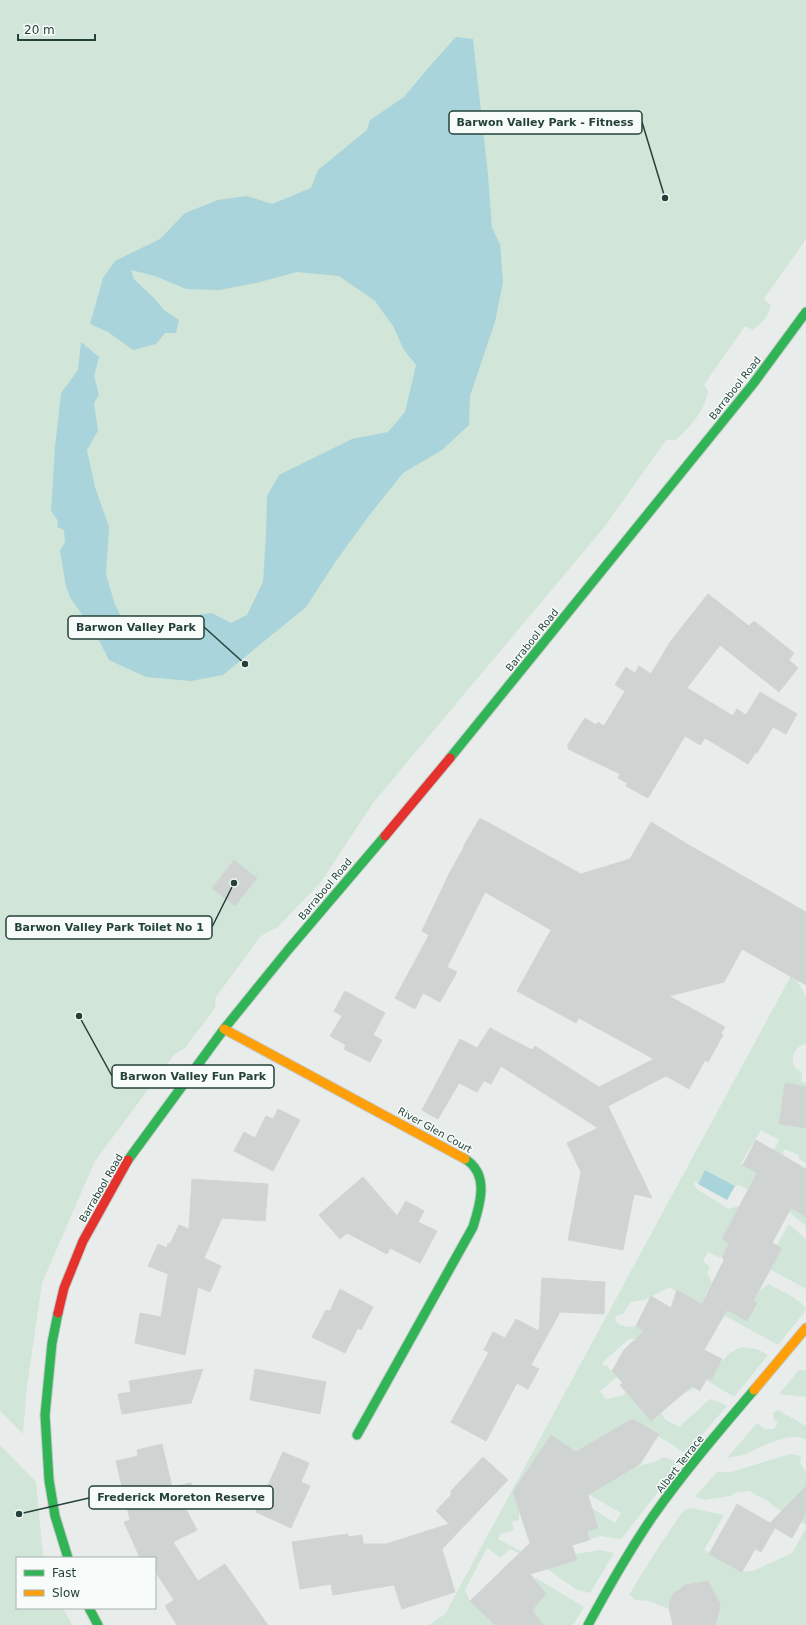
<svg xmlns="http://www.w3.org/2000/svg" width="806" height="1625" font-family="'DejaVu Sans',sans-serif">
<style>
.green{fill:#d1e6d8}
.water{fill:#a9d4db}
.building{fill:#cfd4d2;stroke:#d1d6d4}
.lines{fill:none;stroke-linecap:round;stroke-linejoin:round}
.fast-casing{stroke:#c3cbc8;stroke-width:11}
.slow-casing{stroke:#c3cbc8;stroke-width:11}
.jam-casing{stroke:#c3cbc8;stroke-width:11}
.fast{stroke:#30b455;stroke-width:9}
.slow{stroke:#ff9f0a;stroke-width:9}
.jam{stroke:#e5322d;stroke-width:9}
.labels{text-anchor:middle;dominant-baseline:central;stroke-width:3;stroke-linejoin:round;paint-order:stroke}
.street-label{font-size:10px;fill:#24423a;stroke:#f7fbf9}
.leader{fill:none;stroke:#24423a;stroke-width:1.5}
.callout-dot{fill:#24423a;stroke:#f7fbf9;stroke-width:1.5}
.callout{fill:#f7fbf9;stroke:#24423a;stroke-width:1.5}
.callout-label{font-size:11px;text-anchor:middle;font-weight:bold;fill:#24423a}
</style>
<rect width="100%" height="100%" fill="#e8edeb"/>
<g class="green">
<path d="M0,0H806V239L764,299L771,305L766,318L753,330L745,326L704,385L708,390C706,411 690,426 676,440H666L606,525L373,803L321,882L278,927L261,936L216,997L215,1008L185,1048L174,1055L95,1161L42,1283L27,1387L23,1434L0,1411Z"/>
<path d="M805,950L806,959L797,981L806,996V1044C796,1045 789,1058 795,1067C797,1070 801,1071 802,1074C802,1077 802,1079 801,1081L806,1083V1087L785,1084L779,1124L806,1128V1163L799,1159V1155L784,1149L783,1154L786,1162L772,1153L779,1140L761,1130L741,1163L758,1173L751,1185L806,1217V1226L789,1212L739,1185L735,1186L705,1170L698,1184L696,1182L694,1184L697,1189L728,1209L739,1206L722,1239L772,1267L782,1248L777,1245L789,1224L806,1239V1289L728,1246L720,1258L708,1252L703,1261L710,1267L707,1273L712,1283L704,1297L747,1320L757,1303L753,1300L760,1290L769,1284C778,1290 804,1300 806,1310L778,1345L678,1290L677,1292L670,1287L644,1300L631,1302L623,1314L616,1316L615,1320L618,1324L628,1327L636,1326L653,1337L695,1388L681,1395L636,1339H629L602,1363L604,1366L606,1365L617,1377L600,1391L606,1399L621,1396L626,1393L651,1421L661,1413L666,1420L679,1427L710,1399L720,1402L727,1406L687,1452L685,1453L658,1436L659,1433L637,1422L598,1484L600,1488L636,1467L657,1461L664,1457L680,1463L623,1537L619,1539L600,1536L589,1540L587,1531L598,1528L592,1508L615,1523L621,1513L586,1493L519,1511V1520L512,1522L514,1530L500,1534L498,1539L526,1554L552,1564L558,1566L577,1560L575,1554L600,1550L614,1553L590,1593L577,1590L537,1562L510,1549L500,1558L487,1548L465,1590L470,1601L495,1625H429L445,1614Z"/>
<path d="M742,1347L757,1349L768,1355L734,1397L706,1380L707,1377L711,1379C719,1365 725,1353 742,1347Z"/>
<polygon points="799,1370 806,1370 806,1397 779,1394"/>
<path d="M778,1410L806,1426V1439C785,1431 762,1448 743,1455C738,1456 732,1457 727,1458L757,1423L765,1429H774L778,1422L774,1420L773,1413Z"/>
<polygon points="0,1445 36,1482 42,1546 44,1558 17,1558 17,1608 63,1608 72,1625 0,1625"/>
<polygon points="790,1454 801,1456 800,1463 806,1472 806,1486 791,1502 806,1514 806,1525 773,1506 771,1503 749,1491 737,1492 730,1496 705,1500 695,1497 717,1472 731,1472"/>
<path d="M691,1508L724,1515L704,1550L742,1572L753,1571L792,1553L806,1528V1625H714C741,1589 672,1563 669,1609L649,1601L636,1600L629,1595C646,1566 664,1538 684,1510Z"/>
<polygon points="536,1578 584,1607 573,1625 541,1625 542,1624 532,1610 546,1594 534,1580"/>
</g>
<g class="water">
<polygon points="456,37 473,39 488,175 492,228 500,244 503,282 495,322 470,396 469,425 442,450 403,473 371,513 336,561 306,607 223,675 191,681 146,677 109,660 95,633 71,599 66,587 60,551 65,542 64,530 57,527 58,521 51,511 55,447 61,393 78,370 81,342 99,357 94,376 99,395 94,403 98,431 87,450 95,487 109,527 106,574 115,605 122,618 135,623 212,613 231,623 247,615 263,582 266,534 267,496 279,475 352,439 388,432 405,412 416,365 404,350 393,326 375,301 339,276 297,272 256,283 220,290 186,289 155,276 131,270 134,279 155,299 164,310 179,320 176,333 165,333 156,344 133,350 108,332 90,324 103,278 115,261 160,239 185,213 218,200 247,196 272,204 311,188 318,170 367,130 370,120 404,97 429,67"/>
<polygon points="705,1170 735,1186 727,1200 698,1184"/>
</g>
<g class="building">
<polygon points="708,594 749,626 754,621 794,653 789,660 798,668 779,692 720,645 687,688 733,716 737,709 746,715 760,692 797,714 786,734 773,727 757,753 756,752 748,764 705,738 700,745 685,736 648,798 626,786 627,783 618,778 620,774 568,749 569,747 567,746 585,718 596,725 598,722 604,726 625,691 615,685 626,667 635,673 639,666 651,674 670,642"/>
<polygon points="480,818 581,874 630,859 651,822 687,844 806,912 806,985 742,949 724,982 669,996 725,1027 721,1033 723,1035 708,1062 705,1060 689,1089 666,1076 608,1106 652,1198 634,1194 623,1250 568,1240 581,1172 567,1143 598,1128 501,1066 491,1084 484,1081 477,1092 459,1083 438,1119 422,1110 460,1039 477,1048 490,1028 532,1050 535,1046 599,1087 654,1059 579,1018 576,1023 517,991 551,930 485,892 447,967 457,972 440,1002 423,993 415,1009 395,998 429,935 422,931 450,872 464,847 463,847"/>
<polygon points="234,860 257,878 235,906 212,888"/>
<polygon points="345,991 385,1013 373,1035 382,1040 370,1062 344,1049 346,1045 330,1036 342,1016 334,1011"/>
<polygon points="785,1083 806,1087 806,1128 779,1124"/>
<polygon points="278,1109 300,1120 273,1171 234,1151 244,1132 255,1138 266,1116 273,1119"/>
<polygon points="756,1140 806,1169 806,1217 791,1208 772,1243 782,1248 753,1301 757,1303 747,1321 727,1310 704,1350 722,1359 711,1380 707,1378 700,1391 692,1386 651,1421 620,1385 623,1383 612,1371 624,1350 644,1331 636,1326 651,1296 671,1308 677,1290 702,1304 724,1260 722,1257 729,1243 722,1239 757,1173 743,1165"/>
<polygon points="363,1177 397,1216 406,1201 424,1211 418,1222 437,1231 420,1263 390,1248 387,1254 347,1233 340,1239 319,1215"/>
<polygon points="192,1179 268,1184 265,1221 222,1218 204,1258 221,1266 210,1292 198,1287 185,1355 135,1343 140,1313 161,1317 168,1274 148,1266 158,1244 167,1248 168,1243 170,1244 179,1225 189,1229"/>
<polygon points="542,1278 605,1282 604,1314 560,1312 531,1365 539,1369 528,1389 517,1383 486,1441 451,1422 489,1352 484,1350 493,1332 505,1338 516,1319 539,1331"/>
<polygon points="340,1289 373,1307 361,1330 358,1328 345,1353 312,1337 326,1310 330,1311"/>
<polygon points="203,1369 191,1403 122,1414 118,1394 131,1392 129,1381"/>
<polygon points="255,1369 326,1382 320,1414 250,1400"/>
<polygon points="632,1419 659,1434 640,1464 588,1495 598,1528 587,1531 589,1540 572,1545 577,1560 530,1574 546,1594 532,1610 543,1625 495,1625 470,1601 530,1543 513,1492 551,1435 576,1452"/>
<polygon points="162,1444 172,1487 191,1483 194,1506 185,1507 197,1530 173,1542 198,1581 225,1564 268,1625 177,1625 165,1606 174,1600 155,1571 155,1558 140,1558 124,1522 130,1520 116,1461 138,1456 137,1450"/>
<polygon points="283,1452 309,1463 301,1482 310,1486 291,1528 256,1512"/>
<polygon points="483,1457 508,1480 442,1549 455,1592 402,1609 394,1585 333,1595 331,1584 300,1589 292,1542 348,1534 348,1537 362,1535 363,1544 386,1544 449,1524 436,1511 452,1494 450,1492"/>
<polygon points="806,1486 806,1513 792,1538 775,1528 761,1552 755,1549 742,1572 709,1554 737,1504 770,1523"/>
<polygon points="708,1581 720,1604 719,1613 715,1625 673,1625 669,1609 670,1600 674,1593 685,1585"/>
</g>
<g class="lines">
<defs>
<g id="fast">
<polyline points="450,758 753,384 806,312"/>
<polyline points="128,1160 224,1029 288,950 385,836"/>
<polyline points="58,1313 52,1343 45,1415 49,1480 55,1516 68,1558"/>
<path d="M357,1435L473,1227C480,1205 490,1174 465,1159"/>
<polyline points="89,1608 98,1625"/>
<path d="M588,1625C608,1588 629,1551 653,1516C684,1472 719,1431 754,1390"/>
</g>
<g id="slow">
<polyline points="224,1029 465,1159"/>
<polyline points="754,1390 806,1328"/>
</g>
<g id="jam">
<polyline points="385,836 450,758"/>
<polyline points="58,1313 64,1288 83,1241 128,1160"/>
</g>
</defs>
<use href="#fast" class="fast-casing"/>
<use href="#slow" class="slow-casing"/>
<use href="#jam" class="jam-casing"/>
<use href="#fast" class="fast"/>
<use href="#slow" class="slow"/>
<use href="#jam" class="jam"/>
</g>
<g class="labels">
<g class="street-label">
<text transform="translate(735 388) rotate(-52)">Barrabool Road</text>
<text transform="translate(532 640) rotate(-51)">Barrabool Road</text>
<text transform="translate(325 889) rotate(-50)">Barrabool Road</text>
<text transform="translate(435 1130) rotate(29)">River Glen Court</text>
<text transform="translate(101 1188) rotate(-60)">Barrabool Road</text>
<text transform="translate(680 1464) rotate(-52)">Albert Terrace</text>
</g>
</g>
<path class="leader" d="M665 198L642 122M245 664L204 627M234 883L212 927M79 1016L112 1076M19 1514L89 1498"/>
<g class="callout-dot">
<circle cx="665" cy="198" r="4"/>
<circle cx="245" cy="664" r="4"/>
<circle cx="234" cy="883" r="4"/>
<circle cx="79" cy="1016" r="4"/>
<circle cx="19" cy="1514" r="4"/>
</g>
<g class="callout">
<rect x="449" y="111" width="193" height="23" rx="4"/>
<rect x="68" y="616" width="136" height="23" rx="4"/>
<rect x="6" y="916" width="206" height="23" rx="4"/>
<rect x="112" y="1065" width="162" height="23" rx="4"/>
<rect x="89" y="1486" width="184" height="23" rx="4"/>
</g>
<g class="callout-label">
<text x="545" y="126">Barwon Valley Park - Fitness</text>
<text x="136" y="631">Barwon Valley Park</text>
<text x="109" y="931">Barwon Valley Park Toilet No 1</text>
<text x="193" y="1080">Barwon Valley Fun Park</text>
<text x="181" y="1501">Frederick Moreton Reserve</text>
</g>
<rect x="16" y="1557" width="140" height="52" fill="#f7fbf9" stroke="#a3b1ad"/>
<rect x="24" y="1570" width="20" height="6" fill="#30b455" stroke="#a3b1ad"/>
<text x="52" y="1577" font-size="12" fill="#24423a">Fast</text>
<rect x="24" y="1590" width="20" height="6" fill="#ff9f0a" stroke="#a3b1ad"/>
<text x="52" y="1597" font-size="12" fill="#24423a">Slow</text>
<path d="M18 34v6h77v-6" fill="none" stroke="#24423a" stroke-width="2"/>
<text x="24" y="34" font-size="12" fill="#24423a" stroke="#f7fbf9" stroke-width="3" paint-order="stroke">20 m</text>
</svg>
